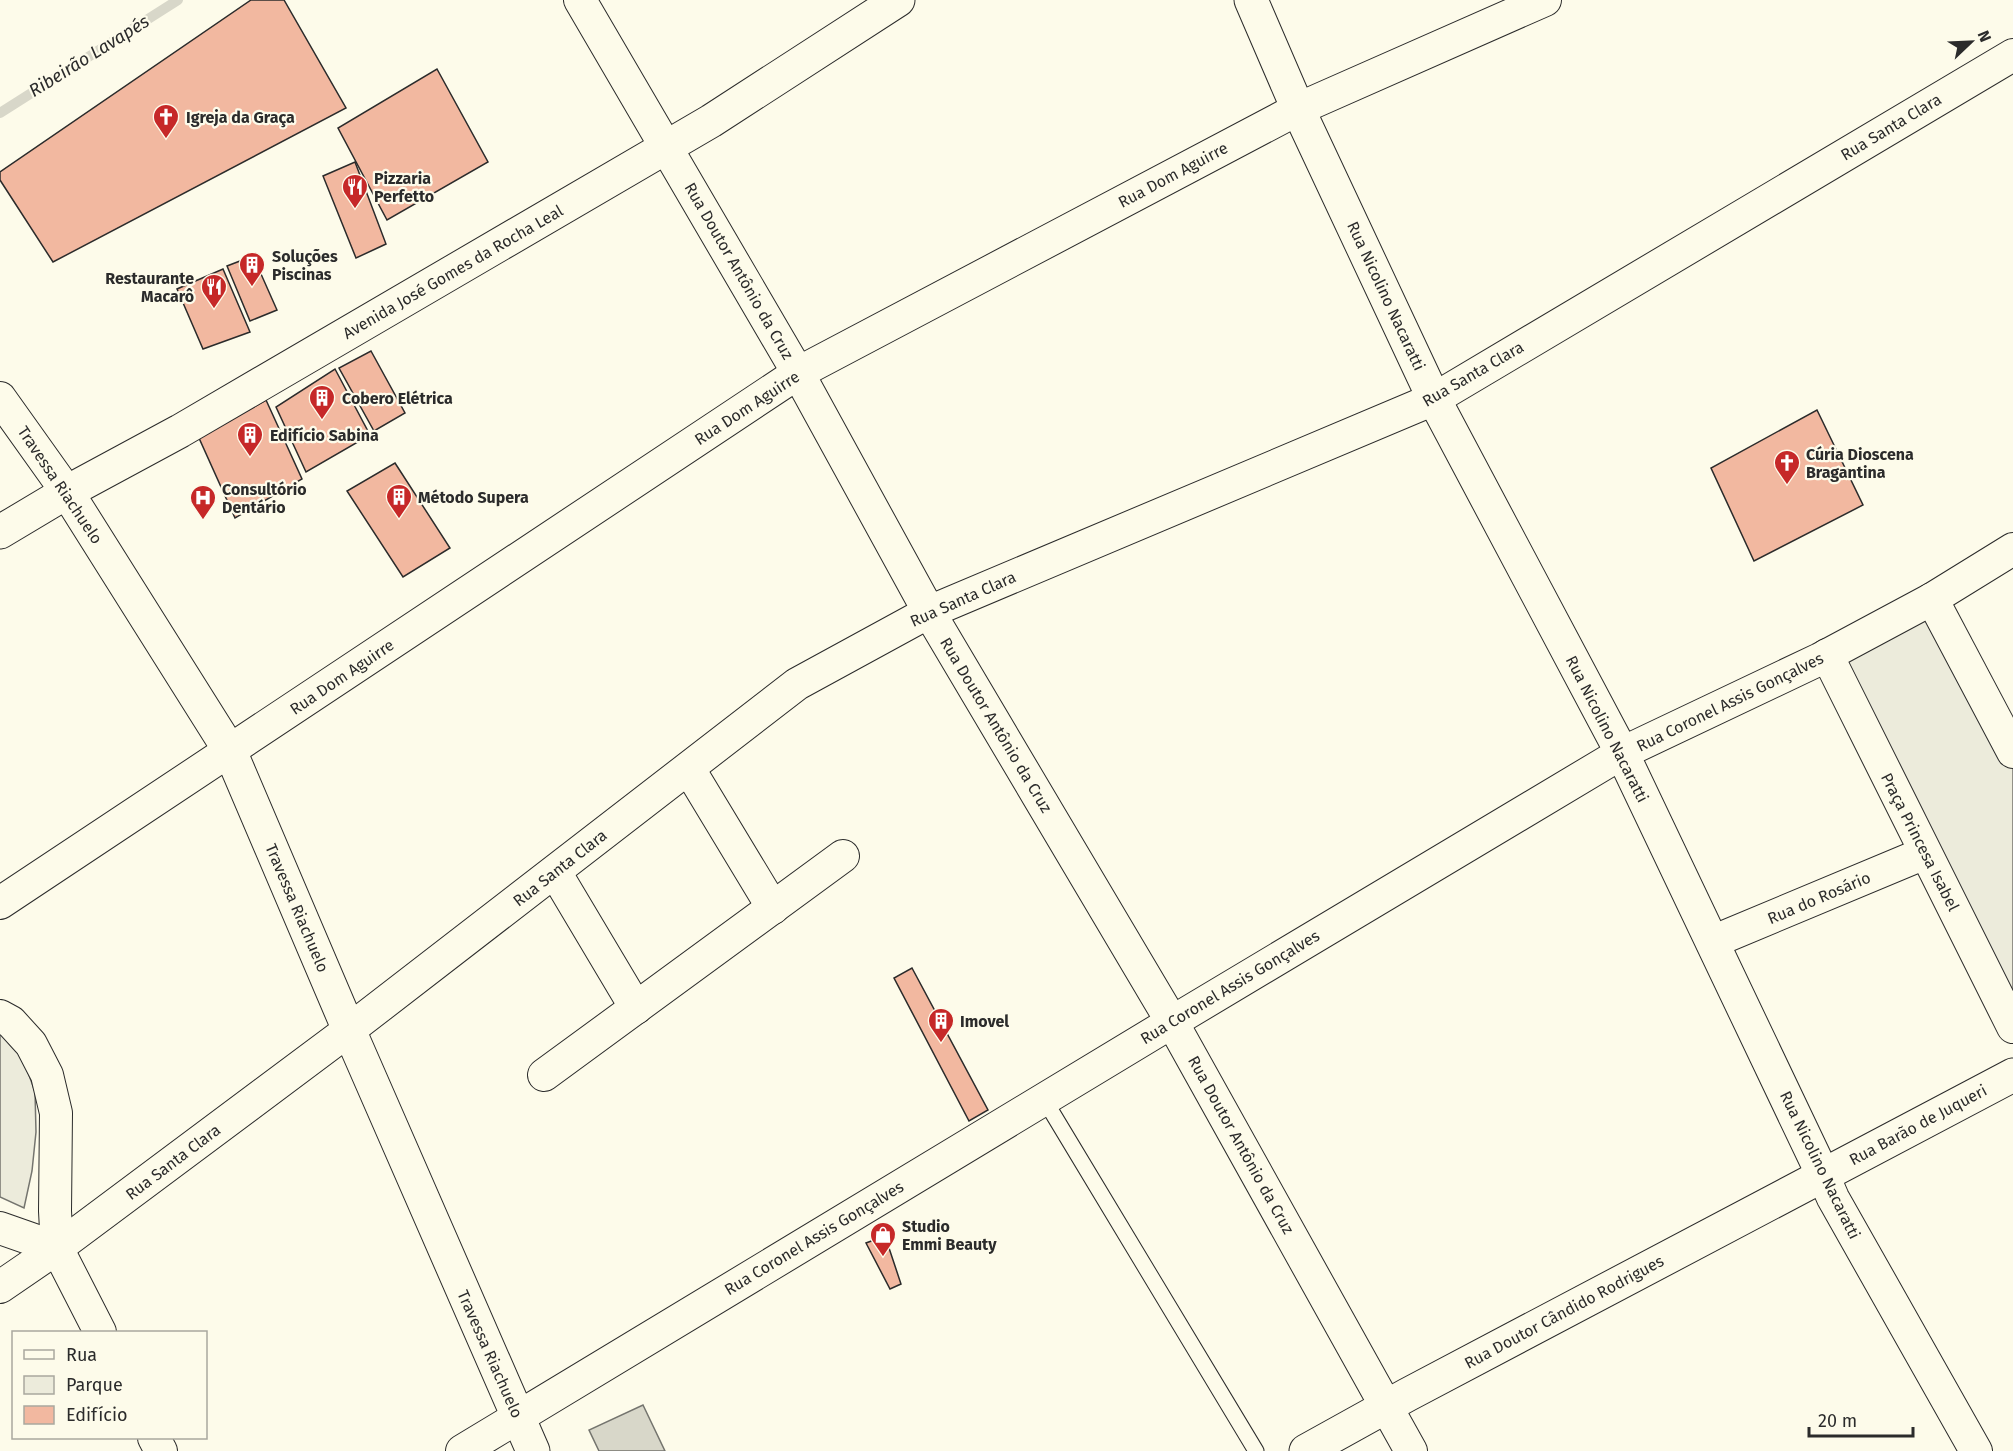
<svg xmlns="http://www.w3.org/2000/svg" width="2013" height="1451" font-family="'Fira Sans',sans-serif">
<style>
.green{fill:#ecebdb;stroke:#74746e;stroke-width:1.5}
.water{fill:#d8d7c9;stroke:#74746e;stroke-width:1.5}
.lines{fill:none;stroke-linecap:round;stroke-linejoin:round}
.stream{stroke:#d8d7c9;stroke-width:10}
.building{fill:#f2b8a0;stroke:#2b2b2b;stroke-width:1.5}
.lane-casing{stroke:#2b2b2b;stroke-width:17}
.street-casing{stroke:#2b2b2b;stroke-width:34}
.secondary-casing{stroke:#2b2b2b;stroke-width:35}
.lane{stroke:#fdfbea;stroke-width:15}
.street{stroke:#fdfbea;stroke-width:32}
.secondary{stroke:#fdfbea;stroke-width:33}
.labels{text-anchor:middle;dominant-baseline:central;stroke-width:4.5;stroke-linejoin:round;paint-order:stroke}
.poi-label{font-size:16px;font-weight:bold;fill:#2b2b2b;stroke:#fdfbea;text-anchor:start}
.street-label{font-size:16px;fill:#2b2b2b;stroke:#fdfbea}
.water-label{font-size:18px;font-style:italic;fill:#2b2b2b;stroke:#fdfbea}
</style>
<rect width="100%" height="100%" fill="#fdfbea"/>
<g class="green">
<polygon points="1931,612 2013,766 2013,1012 1843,659"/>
<polygon points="0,1032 23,1058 35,1092 36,1132 32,1171 24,1208 0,1197"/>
</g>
<polygon class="water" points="643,1405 665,1451 599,1451 589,1430"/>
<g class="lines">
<polyline class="stream" points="0,113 178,0"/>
</g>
<g class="building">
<polygon points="251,0 284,0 346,108 53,262 0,180 0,172"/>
<polygon points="437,69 488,162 387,220 338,128"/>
<polygon points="355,162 386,244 356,258 323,176"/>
<polygon points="253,256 277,310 250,321 227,266"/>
<polygon points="223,269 250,332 203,349 177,289"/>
<polygon points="371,351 405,413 374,431 339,368"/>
<polygon points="335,369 370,435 306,472 276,407"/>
<polygon points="266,400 302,479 235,518 199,438"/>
<polygon points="1817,410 1863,505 1754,561 1711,468"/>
<polygon points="395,463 450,548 403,577 347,491"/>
<polygon points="912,968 988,1110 969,1121 894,978"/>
<polygon points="885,1236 901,1284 890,1289 866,1243"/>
</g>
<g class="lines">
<defs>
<polyline id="lane" points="1044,1099 1256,1451"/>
<g id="street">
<polyline points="580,0 798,373 929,612 1172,1022 1411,1451"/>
<polyline points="0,398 67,492"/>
<polyline points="1932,599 2013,752"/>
<polyline points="1827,655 2013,1027"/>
<polyline points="689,769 773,908"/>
<polyline points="555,872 636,1008"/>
<polyline points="0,903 798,373 1298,109 1545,0"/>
<polyline points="1712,942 1925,853"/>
<polyline points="0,1016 11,1022 31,1044 47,1075 56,1113 55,1211 57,1248 100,1332"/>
<polyline points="544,1075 843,856"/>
<polyline points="1823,1175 1833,1198 1976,1451"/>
<polyline points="0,1228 57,1248"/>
<polyline points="0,1287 57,1248 349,1030 797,684 929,612 1434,399 2013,55"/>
<polyline points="154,1438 161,1451"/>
<polyline points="462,1451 1172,1022 1622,753 1820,659 1932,599 2013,549"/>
</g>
<g id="secondary">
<polyline points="1251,0 1298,109 1434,399 1622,753 1823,1175"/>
<polyline points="67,492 230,751 349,1030 533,1451"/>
<polyline points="0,532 67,492 180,431 711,121 898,0"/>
<polyline points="1306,1451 1407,1395 2013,1075"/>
</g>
</defs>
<use href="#lane" class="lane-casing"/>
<use href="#street" class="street-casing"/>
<use href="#secondary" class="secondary-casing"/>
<use href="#lane" class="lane"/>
<use href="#street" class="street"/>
<use href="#secondary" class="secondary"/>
</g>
<defs>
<symbol id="church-pin" viewBox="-11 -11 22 30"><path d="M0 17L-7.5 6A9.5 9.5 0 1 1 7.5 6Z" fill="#c62828" stroke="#fdfbea"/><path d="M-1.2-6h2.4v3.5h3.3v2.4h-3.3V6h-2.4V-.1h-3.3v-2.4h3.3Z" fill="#fff"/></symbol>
<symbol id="restaurant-pin" viewBox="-11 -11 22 30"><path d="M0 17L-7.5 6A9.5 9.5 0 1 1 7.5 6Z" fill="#c62828" stroke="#fdfbea"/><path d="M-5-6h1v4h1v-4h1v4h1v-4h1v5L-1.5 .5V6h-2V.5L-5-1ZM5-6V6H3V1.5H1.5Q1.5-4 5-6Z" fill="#fff"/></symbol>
<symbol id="building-pin" viewBox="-11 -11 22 30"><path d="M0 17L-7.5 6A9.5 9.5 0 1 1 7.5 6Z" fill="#c62828" stroke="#fdfbea"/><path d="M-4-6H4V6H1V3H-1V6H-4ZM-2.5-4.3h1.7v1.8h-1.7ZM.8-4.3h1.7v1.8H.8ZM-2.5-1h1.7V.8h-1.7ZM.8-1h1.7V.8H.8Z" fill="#fff"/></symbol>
<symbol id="hospital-pin" viewBox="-11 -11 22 30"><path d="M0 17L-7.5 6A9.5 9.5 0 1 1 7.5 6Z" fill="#c62828" stroke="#fdfbea"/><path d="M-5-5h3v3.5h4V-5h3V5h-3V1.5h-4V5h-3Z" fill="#fff"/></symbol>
<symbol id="shop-pin" viewBox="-11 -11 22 30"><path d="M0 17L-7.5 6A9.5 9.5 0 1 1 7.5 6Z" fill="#c62828" stroke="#fdfbea"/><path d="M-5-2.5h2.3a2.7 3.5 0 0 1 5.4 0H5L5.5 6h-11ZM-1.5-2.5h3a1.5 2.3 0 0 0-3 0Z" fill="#fff"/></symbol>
</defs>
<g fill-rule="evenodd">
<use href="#church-pin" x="151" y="102" width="30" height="40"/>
<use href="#restaurant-pin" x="340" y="172" width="30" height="40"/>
<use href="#building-pin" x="237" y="250" width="30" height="40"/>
<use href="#restaurant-pin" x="199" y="272" width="30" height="40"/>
<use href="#building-pin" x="307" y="383" width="30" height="40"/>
<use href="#building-pin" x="235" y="420" width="30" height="40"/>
<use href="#church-pin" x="1772" y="448" width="30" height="40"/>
<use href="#building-pin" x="384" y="482" width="30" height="40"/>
<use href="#hospital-pin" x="188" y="483" width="30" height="40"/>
<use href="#building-pin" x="926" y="1006" width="30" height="40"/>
<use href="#shop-pin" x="868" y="1220" width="30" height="40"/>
</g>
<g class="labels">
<g class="poi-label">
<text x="186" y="117">Igreja da Graça</text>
<text x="374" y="178">Pizzaria<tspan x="374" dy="18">Perfetto</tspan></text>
<text x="272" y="256">Soluções<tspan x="272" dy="18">Piscinas</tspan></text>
<text x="194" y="278" text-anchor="end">Restaurante<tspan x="194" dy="18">Macarô</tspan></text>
<text x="342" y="398">Cobero Elétrica</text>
<text x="270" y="435">Edifício Sabina</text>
<text x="1806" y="454">Cúria Dioscena<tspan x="1806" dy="18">Bragantina</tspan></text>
<text x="222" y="489">Consultório<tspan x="222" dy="18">Dentário</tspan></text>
<text x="418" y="497">Método Supera</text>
<text x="960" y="1021">Imovel</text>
<text x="902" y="1226">Studio<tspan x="902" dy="18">Emmi Beauty</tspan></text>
</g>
<g class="street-label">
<text transform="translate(1891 127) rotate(-31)">Rua Santa Clara</text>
<text transform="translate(1173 175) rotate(-28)">Rua Dom Aguirre</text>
<text transform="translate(739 271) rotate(60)">Rua Doutor Antônio da Cruz</text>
<text transform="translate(453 272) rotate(-30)">Avenida José Gomes da Rocha Leal</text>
<text transform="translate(1386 296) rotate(65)">Rua Nicolino Nacaratti</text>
<text transform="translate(1473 374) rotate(-30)">Rua Santa Clara</text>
<text transform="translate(747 408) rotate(-33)">Rua Dom Aguirre</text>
<text transform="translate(60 485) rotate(56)">Travessa Riachuelo</text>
<text transform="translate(963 599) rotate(-24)">Rua Santa Clara</text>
<text transform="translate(342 677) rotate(-34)">Rua Dom Aguirre</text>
<text transform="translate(1730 702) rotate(-26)">Rua Coronel Assis Gonçalves</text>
<text transform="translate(996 725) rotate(59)">Rua Doutor Antônio da Cruz</text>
<text transform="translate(1607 729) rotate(63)">Rua Nicolino Nacaratti</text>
<text transform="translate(1920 842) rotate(63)">Praça Princesa Isabel</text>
<text transform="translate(560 868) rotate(-38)">Rua Santa Clara</text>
<text transform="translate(1819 898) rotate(-23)">Rua do Rosário</text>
<text transform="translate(297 908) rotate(67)">Travessa Riachuelo</text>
<text transform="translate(1230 987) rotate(-31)">Rua Coronel Assis Gonçalves</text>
<text transform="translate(1918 1125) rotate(-28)">Rua Barão de Juqueri</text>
<text transform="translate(1241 1145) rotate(61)">Rua Doutor Antônio da Cruz</text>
<text transform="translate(173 1162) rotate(-37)">Rua Santa Clara</text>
<text transform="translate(1820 1165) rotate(64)">Rua Nicolino Nacaratti</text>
<text transform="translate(814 1238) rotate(-31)">Rua Coronel Assis Gonçalves</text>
<text transform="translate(1564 1312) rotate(-28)">Rua Doutor Cândido Rodrigues</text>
<text transform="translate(490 1354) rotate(66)">Travessa Riachuelo</text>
</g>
<g class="water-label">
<text transform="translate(89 56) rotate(-32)">Ribeirão Lavapés</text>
</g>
</g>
<rect x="12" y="1331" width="195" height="108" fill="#fdfbea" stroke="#a9a89e" stroke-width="1.5"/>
<rect x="24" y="1350" width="30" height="9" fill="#fdfbea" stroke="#a9a89e" stroke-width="1.5"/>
<text x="66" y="1361" font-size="18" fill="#2b2b2b">Rua</text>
<rect x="24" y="1376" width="30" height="18" fill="#ecebdb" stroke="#a9a89e" stroke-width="1.5"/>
<text x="66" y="1391" font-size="18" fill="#2b2b2b">Parque</text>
<rect x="24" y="1406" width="30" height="18" fill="#f2b8a0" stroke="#a9a89e" stroke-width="1.5"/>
<text x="66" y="1421" font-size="18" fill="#2b2b2b">Edifício</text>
<g transform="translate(1971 42) rotate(67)" stroke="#fdfbea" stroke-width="4.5" paint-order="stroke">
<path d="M0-4.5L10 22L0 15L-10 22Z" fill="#2b2b2b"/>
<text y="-9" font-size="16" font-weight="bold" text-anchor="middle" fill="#2b2b2b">N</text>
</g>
<path d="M1809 1427v9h104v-9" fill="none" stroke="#2b2b2b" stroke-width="3"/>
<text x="1818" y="1427" font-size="18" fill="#2b2b2b" stroke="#fdfbea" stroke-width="4.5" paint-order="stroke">20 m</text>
</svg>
